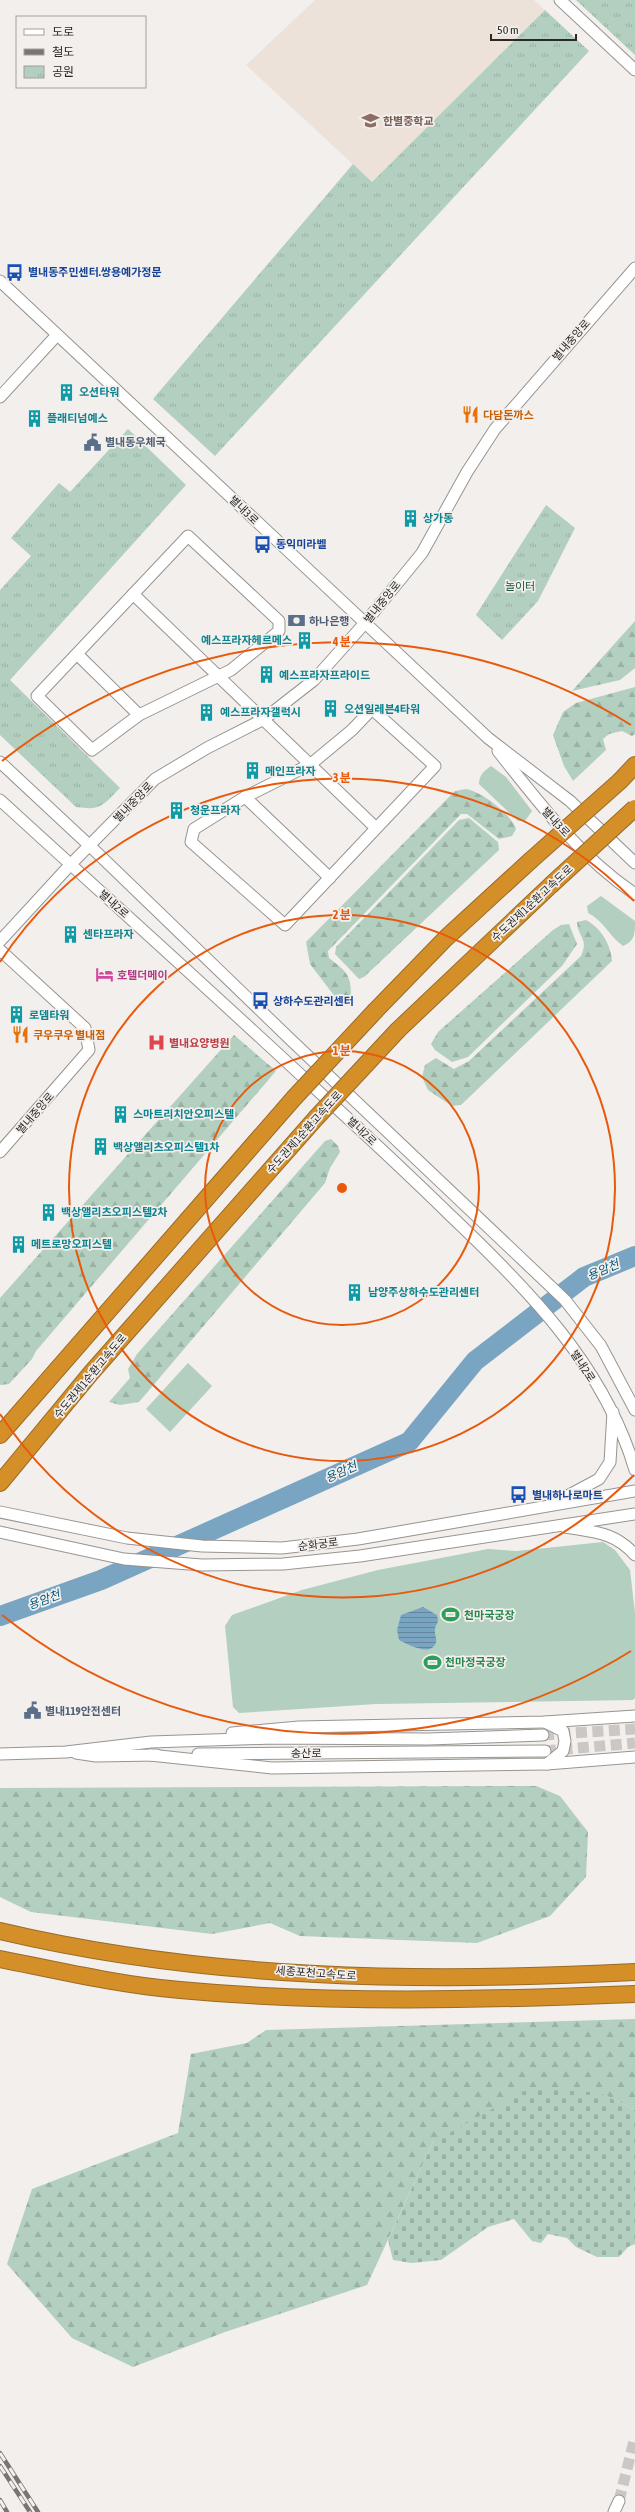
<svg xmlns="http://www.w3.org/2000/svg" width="635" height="2512" font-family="'Asap Condensed','Noto Sans KR',sans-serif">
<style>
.built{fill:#ece2da}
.grass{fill:#b2cfbf}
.forest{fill:url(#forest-firs)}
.cemetery{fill:url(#cemetery-stones)}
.park{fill:url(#park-tufts)}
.water{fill:url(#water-rules)}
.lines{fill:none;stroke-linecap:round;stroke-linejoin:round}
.river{stroke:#79a5c2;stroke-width:20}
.minor-tunnel{stroke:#cbc7c5;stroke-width:11;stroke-dasharray:11 5.5;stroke-linecap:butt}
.minor-casing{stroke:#979491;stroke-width:13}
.highway-casing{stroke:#996b28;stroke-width:18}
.minor{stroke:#fff;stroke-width:11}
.highway{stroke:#d58f28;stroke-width:16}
.rail-casing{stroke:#787674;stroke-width:4.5}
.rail{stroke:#f3efec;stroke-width:3;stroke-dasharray:9;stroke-linecap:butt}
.highway-bridge-casing{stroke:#996b28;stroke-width:18;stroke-linecap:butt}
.highway-bridge{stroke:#d58f28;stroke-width:16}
.ring{fill:none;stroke:#e8590c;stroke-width:2}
.labels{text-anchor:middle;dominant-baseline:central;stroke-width:3.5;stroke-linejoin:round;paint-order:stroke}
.education-label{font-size:11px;font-weight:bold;fill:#785e54;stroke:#f3efec;text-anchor:start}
.transit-label{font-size:11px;font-weight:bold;fill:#164399;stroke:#f3efec;text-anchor:start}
.street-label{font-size:11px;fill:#2a2928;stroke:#f3efec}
.culture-label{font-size:11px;font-weight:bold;fill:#0d838f;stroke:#f3efec;text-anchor:start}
.food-label{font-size:11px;font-weight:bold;fill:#c56008;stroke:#f3efec;text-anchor:start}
.service-label{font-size:11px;font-weight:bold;fill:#4e5e75;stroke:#f3efec;text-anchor:start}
.park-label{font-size:11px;fill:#1a543a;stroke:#f3efec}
.hotel-label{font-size:11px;font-weight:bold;fill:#b23c85;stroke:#f3efec;text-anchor:start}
.health-label{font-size:11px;font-weight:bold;fill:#be3a42;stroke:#f3efec;text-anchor:start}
.leisure-label{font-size:11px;font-weight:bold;fill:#27864d;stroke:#f3efec;text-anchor:start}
.water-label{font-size:12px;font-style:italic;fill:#00557c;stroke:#f3efec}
.centre{fill:#e8590c;stroke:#f3efec;stroke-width:2}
.ring-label{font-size:12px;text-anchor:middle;font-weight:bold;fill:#e8590c;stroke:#f3efec;stroke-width:3.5;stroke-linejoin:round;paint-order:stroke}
</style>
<defs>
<pattern id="forest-firs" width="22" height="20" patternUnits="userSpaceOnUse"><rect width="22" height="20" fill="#b2cfbf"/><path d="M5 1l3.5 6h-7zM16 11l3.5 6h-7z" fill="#99b2a4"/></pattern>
<pattern id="cemetery-stones" width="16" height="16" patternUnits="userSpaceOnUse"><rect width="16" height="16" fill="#b2cfbf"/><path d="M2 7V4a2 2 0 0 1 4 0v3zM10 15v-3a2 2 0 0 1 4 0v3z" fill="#99b2a4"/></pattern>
<pattern id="park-tufts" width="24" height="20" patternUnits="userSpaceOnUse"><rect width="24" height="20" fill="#b2cfbf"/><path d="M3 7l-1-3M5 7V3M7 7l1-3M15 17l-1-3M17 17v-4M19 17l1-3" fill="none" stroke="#99b2a4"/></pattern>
<pattern id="water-rules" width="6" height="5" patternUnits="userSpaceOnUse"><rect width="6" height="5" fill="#79a5c2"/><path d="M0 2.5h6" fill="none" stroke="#63869e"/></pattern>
</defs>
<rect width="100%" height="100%" fill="#f3efec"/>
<polygon class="built" points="315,0 534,0 545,10 372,182 246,65"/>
<g class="grass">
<path d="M491,766L506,777L532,811L525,821H518L479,784C479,775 484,771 491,766Z"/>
<path d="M601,896L635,921C635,934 635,941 623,946C609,936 604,921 588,913L587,906Z"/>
<polygon points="188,1363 212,1386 170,1432 146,1409"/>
<polygon points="603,1542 615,1550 630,1570 635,1613 635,1698 633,1700 376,1704 239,1713 233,1707 225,1626 232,1615 302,1590 378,1570 488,1549 517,1551"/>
</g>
<g class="forest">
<polygon points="635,621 635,668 620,680 572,691"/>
<polygon points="635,687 635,734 632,736 622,731 609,734 603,739 606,750 573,781 564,766 553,735 563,712 576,703"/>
<path d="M466,789C481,791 511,814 516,829L512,836L499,839L467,814H461L328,951L329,958C345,971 351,973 351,995L345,1000L336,998L310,964L306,942L455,791Z"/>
<polygon points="469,818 498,842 499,850 364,977 359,979 335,954 336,947 459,820"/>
<path d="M586,920C601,928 611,945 612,961L461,1105L452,1106L428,1090L422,1077L425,1065L436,1058L454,1069L469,1061L581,956C589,938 578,938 577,922Z"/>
<polygon points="569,924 577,944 562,966 468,1057 452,1062 435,1050 431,1044 438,1032 553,930 561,925"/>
<polygon points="234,1035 276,1071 36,1351 32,1359 9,1384 0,1385 0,1298"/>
<polygon points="331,1139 338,1146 340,1152 330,1168 325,1183 139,1402 120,1405 109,1402 130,1378 128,1369 137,1354 325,1141"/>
<polygon points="536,1786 560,1796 588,1832 586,1877 550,1916 477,1943 300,1936 270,1923 212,1934 31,1912 0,1897 0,1788"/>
<polygon points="635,2019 635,2110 601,2093 433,2142 367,2285 225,2332 133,2367 72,2338 7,2264 32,2189 178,2133 191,2054 247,2043 266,2030"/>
</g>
<polygon class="cemetery" points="530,2088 601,2093 635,2110 635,2244 628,2247 619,2257 597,2257 576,2247 567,2238 548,2234 541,2243 532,2241 514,2219 488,2227 441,2260 411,2263 393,2260 388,2240 433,2142"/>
<g class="park">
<polygon points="576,0 635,0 635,55"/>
<polygon points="545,10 589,51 215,456 153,399 353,164 372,182"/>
<path d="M128,429L186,485L10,680L120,788C103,805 101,811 76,807L0,735V590L31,556L11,538L59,483L70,492Z"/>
<polygon points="546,505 575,528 538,601 502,640 476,615"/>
</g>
<path class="water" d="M423,1607L437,1615L438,1620C438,1623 435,1626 435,1629C434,1633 437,1638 436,1642C432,1658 407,1644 399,1640L397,1630L401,1615Z"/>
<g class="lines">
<polyline class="river" points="0,1616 101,1580 409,1442 475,1361 584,1277 635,1256"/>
<g class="minor-tunnel">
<polyline points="543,1735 635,1729"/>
<polyline points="545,1751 635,1743"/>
<polyline points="619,2501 635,2437"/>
</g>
<defs>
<g id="minor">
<polyline points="560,0 635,70"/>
<polyline points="0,281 488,738 570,801 635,863"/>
<polyline points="0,397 57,335"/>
<polygon points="188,536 279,621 279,631 231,670 139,715 92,750 37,696"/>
<polyline points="133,594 376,828"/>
<polyline points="77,654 139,715"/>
<polygon points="372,709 435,766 285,925 191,842 194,829 245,797 311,764 352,730"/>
<path d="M498,751C539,803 580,857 635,894"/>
<polyline points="0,762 90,846 291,1040 565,1300 601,1346 635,1410"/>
<polyline points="245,797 330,878"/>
<path d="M0,800C106,897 213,993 318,1091C363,1132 407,1173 451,1216C527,1288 605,1367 635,1470"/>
<polyline points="0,941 70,865 155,779 207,748 264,719 314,680 364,624 422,553 467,472 495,429 635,268"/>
<polyline points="0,950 85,1028 89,1050 0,1152"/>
<polyline points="556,1502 599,1479 610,1462 613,1412"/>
<polyline points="0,1512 127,1538 202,1546 282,1548 358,1539 635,1491"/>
<path d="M565,1527C594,1532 615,1532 635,1555"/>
<polyline points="0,1532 124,1559 202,1565 283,1564 360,1556 635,1514"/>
<polyline points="545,1722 563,1731 565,1741 563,1751 547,1764"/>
<polyline points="232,1733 299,1727 545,1722 635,1716"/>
<polyline points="76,1753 96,1756 157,1755"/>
<polyline points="0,1754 66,1752 151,1742 273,1738 428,1739 543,1735"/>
<polyline points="198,1754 545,1751"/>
<polyline points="150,1755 272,1768 547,1764 635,1757"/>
<polyline points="614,2512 619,2501"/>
</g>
<g id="highway">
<polyline points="620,781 635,765"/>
<polyline points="376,1010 446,938 530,861"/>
<polyline points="398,1030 551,885"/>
<polyline points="0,1435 294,1098"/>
<polyline points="0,1483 91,1373 316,1118"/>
<path d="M0,1931C207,1980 423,1983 635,1972"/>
<path d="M0,1959C60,1971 120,1985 180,1990C330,2004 485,2000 635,1994"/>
</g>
</defs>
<use href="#minor" class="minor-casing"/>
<use href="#highway" class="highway-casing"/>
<use href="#minor" class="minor"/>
<use href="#highway" class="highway"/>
<defs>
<g id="rail">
<polyline points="0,2453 38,2512"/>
<polyline points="0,2466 30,2512"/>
<polyline points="0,2500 7,2512"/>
</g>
</defs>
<use href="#rail" class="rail-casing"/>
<use href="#rail" class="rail"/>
<defs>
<g id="highway-bridge">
<polyline points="530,861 620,781"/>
<polyline points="551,885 635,808"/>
<polyline points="294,1098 376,1010"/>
<polyline points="316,1118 398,1030"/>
</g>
</defs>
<use href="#highway-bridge" class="highway-bridge-casing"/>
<use href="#highway-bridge" class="highway-bridge"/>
</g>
<g class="ring">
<circle cx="342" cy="1188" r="137"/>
<circle cx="342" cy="1188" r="273"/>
<path d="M634 1475A410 410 0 0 1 0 1414M0 962A410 410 0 0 1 634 901"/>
<path d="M631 1651A546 546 0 0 1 2 1615M2 761A546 546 0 0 1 631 725"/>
</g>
<defs>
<symbol id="school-bare" viewBox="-9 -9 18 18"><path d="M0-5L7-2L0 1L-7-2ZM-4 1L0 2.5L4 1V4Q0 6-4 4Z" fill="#8d6e63" stroke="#f3efec" stroke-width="2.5" paint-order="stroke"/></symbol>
<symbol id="bus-bare" viewBox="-9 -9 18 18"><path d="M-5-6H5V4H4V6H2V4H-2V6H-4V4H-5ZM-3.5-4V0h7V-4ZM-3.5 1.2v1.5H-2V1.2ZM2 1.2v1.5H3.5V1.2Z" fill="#1a4fb4" stroke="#f3efec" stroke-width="2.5" paint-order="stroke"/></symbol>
<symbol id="building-bare" viewBox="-9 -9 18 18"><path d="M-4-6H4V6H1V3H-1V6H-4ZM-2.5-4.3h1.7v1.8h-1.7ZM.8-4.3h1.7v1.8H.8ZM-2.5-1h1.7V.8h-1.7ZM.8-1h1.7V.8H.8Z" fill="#0f9aa8" stroke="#f3efec" stroke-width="2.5" paint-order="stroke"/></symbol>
<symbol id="restaurant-bare" viewBox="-9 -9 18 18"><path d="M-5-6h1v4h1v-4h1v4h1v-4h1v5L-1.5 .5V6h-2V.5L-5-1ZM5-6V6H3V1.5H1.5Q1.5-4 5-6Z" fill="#e8710a" stroke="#f3efec" stroke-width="2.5" paint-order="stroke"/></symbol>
<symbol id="civic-bare" viewBox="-9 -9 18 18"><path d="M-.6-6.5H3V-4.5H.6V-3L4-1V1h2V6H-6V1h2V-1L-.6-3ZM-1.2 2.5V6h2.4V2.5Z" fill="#5c6f8a" stroke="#f3efec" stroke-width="2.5" paint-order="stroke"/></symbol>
<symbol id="bank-bare" viewBox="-9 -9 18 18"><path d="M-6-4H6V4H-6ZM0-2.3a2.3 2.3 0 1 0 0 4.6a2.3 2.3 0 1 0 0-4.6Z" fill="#5c6f8a" stroke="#f3efec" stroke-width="2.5" paint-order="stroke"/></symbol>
<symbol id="hotel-bare" viewBox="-9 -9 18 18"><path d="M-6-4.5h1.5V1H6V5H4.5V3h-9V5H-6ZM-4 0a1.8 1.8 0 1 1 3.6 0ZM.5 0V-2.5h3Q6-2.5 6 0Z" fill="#d1479c" stroke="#f3efec" stroke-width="2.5" paint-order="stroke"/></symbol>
<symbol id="hospital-bare" viewBox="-9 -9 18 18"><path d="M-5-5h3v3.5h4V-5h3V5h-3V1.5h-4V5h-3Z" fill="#e0444e" stroke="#f3efec" stroke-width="2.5" paint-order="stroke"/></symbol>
<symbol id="stadium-bare" viewBox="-9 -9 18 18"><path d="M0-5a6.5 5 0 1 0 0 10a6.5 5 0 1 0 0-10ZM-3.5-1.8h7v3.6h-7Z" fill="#2e9e5b" stroke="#f3efec" stroke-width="2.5" paint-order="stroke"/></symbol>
</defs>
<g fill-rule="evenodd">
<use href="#school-bare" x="358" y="108" width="25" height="25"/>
<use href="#bus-bare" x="2" y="260" width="25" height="25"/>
<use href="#building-bare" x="54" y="380" width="25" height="25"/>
<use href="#restaurant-bare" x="458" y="402" width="25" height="25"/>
<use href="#building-bare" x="22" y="406" width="25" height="25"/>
<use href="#civic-bare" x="80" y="430" width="25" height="25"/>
<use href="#building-bare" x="398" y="506" width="25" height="25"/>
<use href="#bus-bare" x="250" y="532" width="25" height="25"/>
<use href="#bank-bare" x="284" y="608" width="25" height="25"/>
<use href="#building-bare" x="292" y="628" width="25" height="25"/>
<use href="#building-bare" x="254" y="662" width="25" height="25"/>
<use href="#building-bare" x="318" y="696" width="25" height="25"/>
<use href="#building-bare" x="194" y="700" width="25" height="25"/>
<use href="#building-bare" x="240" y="758" width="25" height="25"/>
<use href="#building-bare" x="164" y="798" width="25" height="25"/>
<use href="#building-bare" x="58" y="922" width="25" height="25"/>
<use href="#hotel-bare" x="92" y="962" width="25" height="25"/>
<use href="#bus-bare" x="248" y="988" width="25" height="25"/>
<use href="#building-bare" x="4" y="1002" width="25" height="25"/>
<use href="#restaurant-bare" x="8" y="1022" width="25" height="25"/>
<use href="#hospital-bare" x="144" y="1030" width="25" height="25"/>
<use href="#building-bare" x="108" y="1102" width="25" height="25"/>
<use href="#building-bare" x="88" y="1134" width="25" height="25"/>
<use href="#building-bare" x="36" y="1200" width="25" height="25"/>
<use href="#building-bare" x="6" y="1232" width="25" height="25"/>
<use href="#building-bare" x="342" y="1280" width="25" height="25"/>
<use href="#bus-bare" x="506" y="1482" width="25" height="25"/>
<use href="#stadium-bare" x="438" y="1602" width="25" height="25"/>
<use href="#stadium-bare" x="420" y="1650" width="25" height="25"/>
<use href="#civic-bare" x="20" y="1698" width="25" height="25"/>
</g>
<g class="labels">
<g class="education-label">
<text x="383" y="121">한별중학교</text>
</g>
<g class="transit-label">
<text x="28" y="272">별내동주민센터.쌍용예가정문</text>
<text x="276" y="544">동익미라벨</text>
<text x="273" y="1001">상하수도관리센터</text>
<text x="532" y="1495">별내하나로마트</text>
</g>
<g class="street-label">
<text transform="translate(571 340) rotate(-49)">별내중앙로</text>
<text transform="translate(244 510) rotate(44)">별내3로</text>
<text transform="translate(382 602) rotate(-51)">별내중앙로</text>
<text transform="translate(133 802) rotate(-46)">별내중앙로</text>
<text transform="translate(556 822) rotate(47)">별내3로</text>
<text transform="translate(532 903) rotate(-43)">수도권제1순환고속도로</text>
<text transform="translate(114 904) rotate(42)">별내2로</text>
<text transform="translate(35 1113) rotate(-49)">별내중앙로</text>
<text transform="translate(362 1131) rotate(43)">별내2로</text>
<text transform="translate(304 1132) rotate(-48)">수도권제1순환고속도로</text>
<text transform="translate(583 1366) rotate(57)">별내2로</text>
<text transform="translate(90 1376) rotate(-50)">수도권제1순환고속도로</text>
<text transform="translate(318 1544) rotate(-7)">순화궁로</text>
<text x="306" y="1753">송산로</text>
<text transform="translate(316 1973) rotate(4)">세종포천고속도로</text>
</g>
<g class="culture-label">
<text x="79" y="392">오션타워</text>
<text x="47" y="418">플래티넘예스</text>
<text x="423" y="518">상가동</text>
<text x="292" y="640" text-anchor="end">예스프라자헤르메스</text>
<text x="279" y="675">예스프라자프라이드</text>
<text x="344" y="709">오션일레븐4타워</text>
<text x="220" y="712">예스프라자갤럭시</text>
<text x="265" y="771">메인프라자</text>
<text x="190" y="810">청운프라자</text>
<text x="83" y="934">센타프라자</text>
<text x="29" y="1015">로뎀타워</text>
<text x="133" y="1114">스마트리치안오피스텔</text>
<text x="113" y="1147">백상앨리츠오피스텔1차</text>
<text x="61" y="1212">백상앨리츠오피스텔2차</text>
<text x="31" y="1244">메트로망오피스텔</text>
<text x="368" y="1292">남양주상하수도관리센터</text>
</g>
<g class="food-label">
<text x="483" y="415">다담돈까스</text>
<text x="33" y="1035">쿠우쿠우 별내점</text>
</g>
<g class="service-label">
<text x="105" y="442">별내동우체국</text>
<text x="309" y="621">하나은행</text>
<text x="45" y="1711">별내119안전센터</text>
</g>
<g class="park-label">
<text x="520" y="586">놀이터</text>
</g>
<g class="hotel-label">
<text x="117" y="975">호텔더메이</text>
</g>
<g class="health-label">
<text x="169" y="1043">별내요양병원</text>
</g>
<g class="leisure-label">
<text x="464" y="1615">천마국궁장</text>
<text x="445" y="1662">천마정국궁장</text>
</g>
<g class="water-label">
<text transform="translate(603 1270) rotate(-23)">용암천</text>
<text transform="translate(341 1472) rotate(-24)">용암천</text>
<text transform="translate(44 1600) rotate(-20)">용암천</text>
</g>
</g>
<circle cx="342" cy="1188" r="6" class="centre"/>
<g class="ring-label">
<text x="342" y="646">4 분</text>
<text x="342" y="782">3 분</text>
<text x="342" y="919">2 분</text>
<text x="342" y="1055">1 분</text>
</g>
<rect x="16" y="16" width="130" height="72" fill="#f3efec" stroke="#a3a09e"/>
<rect x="24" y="29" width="20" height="6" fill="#ffffff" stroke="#a3a09e"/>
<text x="52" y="36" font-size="12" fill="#2a2928">도로</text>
<rect x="24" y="49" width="20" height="6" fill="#787674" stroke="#a3a09e"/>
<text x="52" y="56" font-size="12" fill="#2a2928">철도</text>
<rect x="24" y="66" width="20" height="12" fill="url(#park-tufts)" stroke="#a3a09e"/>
<text x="52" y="76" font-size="12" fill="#2a2928">공원</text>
<path d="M491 34v6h85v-6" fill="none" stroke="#2a2928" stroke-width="2"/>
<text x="497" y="34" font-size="12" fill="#2a2928" stroke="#f3efec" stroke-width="3" paint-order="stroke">50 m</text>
</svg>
